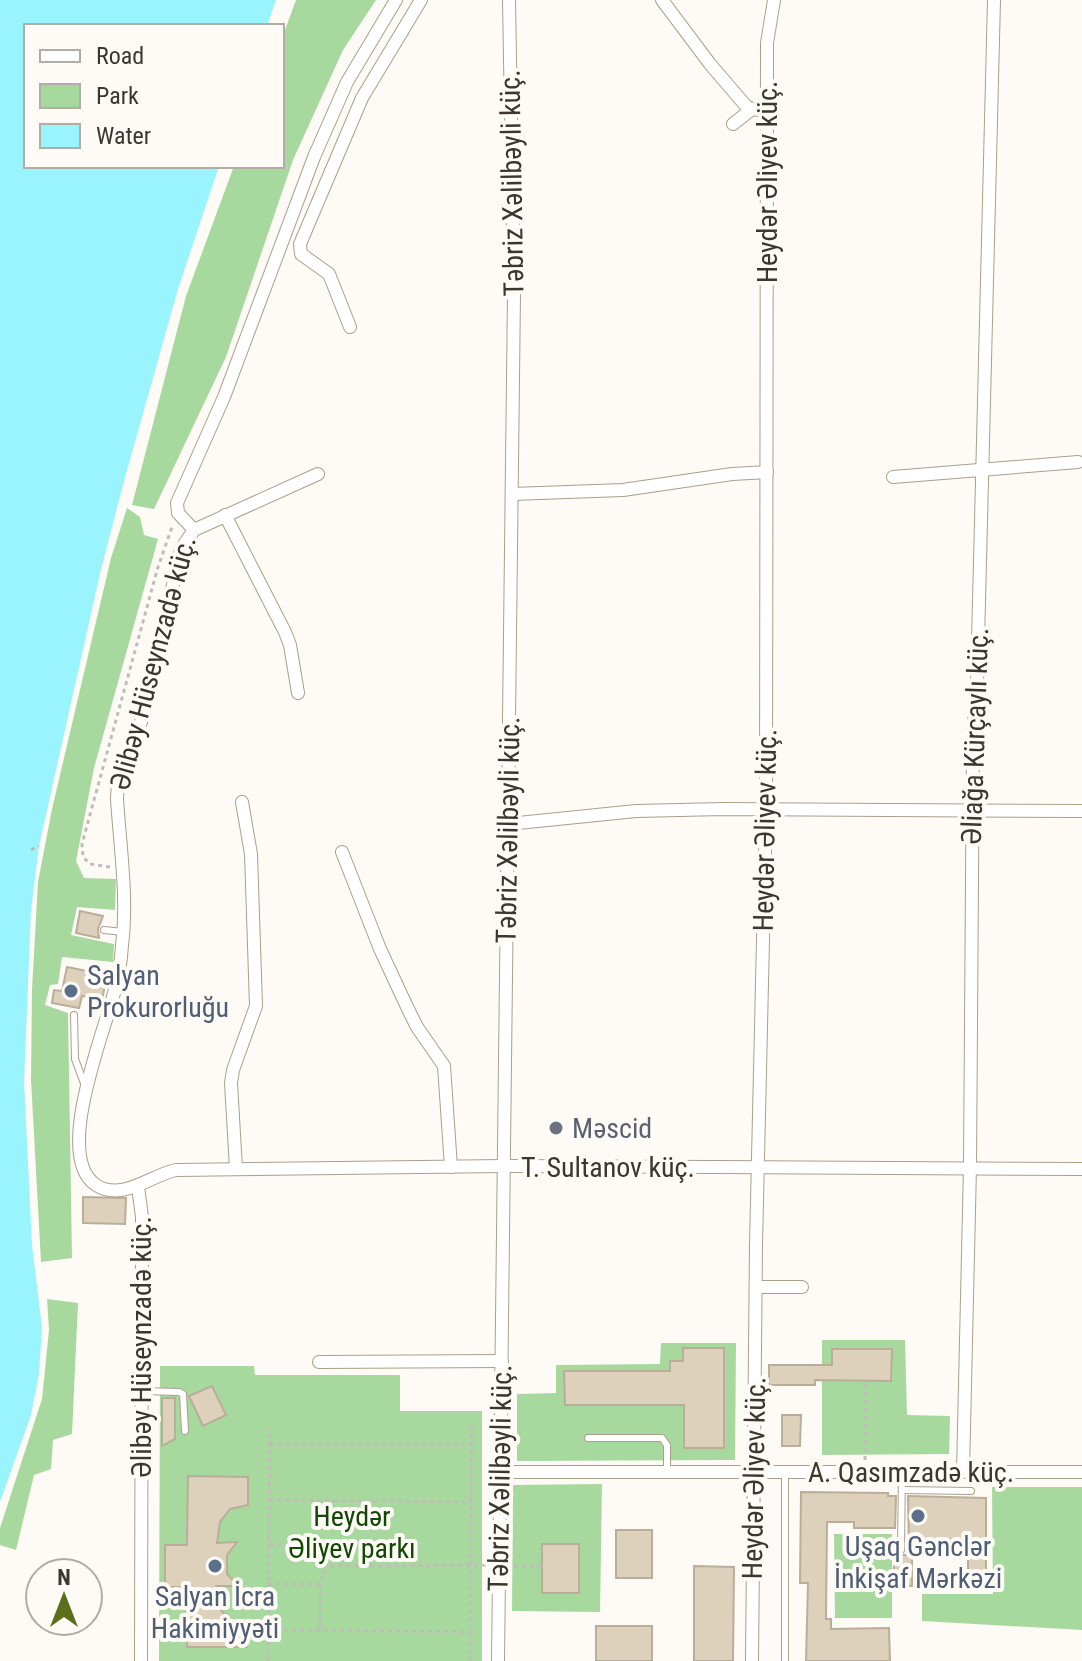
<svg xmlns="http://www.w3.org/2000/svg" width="1082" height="1661" font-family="'Roboto Condensed',sans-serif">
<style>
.green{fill:#a7d99e}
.water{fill:#9af4fd}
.building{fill:#ddd1bc;stroke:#baae9a;stroke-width:2}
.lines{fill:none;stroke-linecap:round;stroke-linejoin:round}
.lane-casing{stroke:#aa9f8b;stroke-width:8}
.street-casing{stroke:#aa9f8b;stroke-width:14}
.path{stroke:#c0bcb7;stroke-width:3;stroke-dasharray:4 4;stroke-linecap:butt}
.lane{stroke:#fff;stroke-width:6}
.street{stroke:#fff;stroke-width:12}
.service-dot{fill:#5c6f8a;stroke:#fefbf7;stroke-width:3}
.worship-dot{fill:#6b7280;stroke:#fefbf7;stroke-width:3}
.labels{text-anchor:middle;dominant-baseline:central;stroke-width:8;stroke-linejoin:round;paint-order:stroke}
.street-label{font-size:28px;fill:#3b362e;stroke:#fefbf7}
.service-label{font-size:28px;fill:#4e5e75;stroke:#fefbf7}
.worship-label{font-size:28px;fill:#5b616d;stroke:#fefbf7;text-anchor:start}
.park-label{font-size:28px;fill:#114803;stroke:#fefbf7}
</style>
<rect width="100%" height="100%" fill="#fefbf7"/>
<g class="green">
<polygon points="296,0 376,0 343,50 293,160 226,357 154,509 132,505 186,296 234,166 282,166 282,38"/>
<polygon points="127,508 140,517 144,535 158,539 94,768 76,861 84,878 116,879 115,910 77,907 71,935 114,944 113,962 62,957 58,984 50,985 45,1005 68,1013 72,1258 41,1262 31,1080 32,989 38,882 52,809 111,558"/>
<polygon points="47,1299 78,1303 72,1434 53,1440 51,1469 34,1475 16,1550 0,1545 0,1528 42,1399 49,1330"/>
<polygon points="822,1340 905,1340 907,1415 950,1416 949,1454 822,1455"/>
<polygon points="661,1343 736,1343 735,1460 517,1461 517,1394 556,1393 556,1365 660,1364"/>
<polygon points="160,1366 254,1366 255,1375 400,1375 400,1411 482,1411 482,1661 159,1661"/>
<polygon points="602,1484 600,1612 512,1611 513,1485"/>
<polygon points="992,1487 1082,1487 1082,1630 922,1621 922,1594 993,1594"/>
<polygon points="834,1534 892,1534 892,1618 835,1618"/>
</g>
<polygon class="water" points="0,0 276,0 267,26 26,26 26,166 219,166 178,289 124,481 101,569 39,846 31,910 24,1082 32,1245 42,1328 39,1374 31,1415 0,1502"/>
<g class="building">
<polygon points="80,911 103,916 98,929 99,938 76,933"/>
<polygon points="67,967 107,975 102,1000 82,996 79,1008 52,1003 54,990 62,991"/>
<polygon points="83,1197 126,1198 125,1224 83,1223"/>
<polygon points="683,1348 724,1348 724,1448 684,1448 684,1405 565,1405 564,1371 670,1371 670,1361 683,1361"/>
<polygon points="832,1349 892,1349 891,1381 815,1380 815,1385 769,1385 769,1365 832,1365"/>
<polygon points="212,1386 226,1415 203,1426 189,1396"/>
<polygon points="162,1398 175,1398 175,1439 162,1446"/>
<polygon points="782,1415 801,1415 800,1446 782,1446"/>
<polygon points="188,1476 248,1477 248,1505 230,1509 220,1522 217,1543 237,1542 227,1555 227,1574 238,1586 216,1586 219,1607 230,1622 247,1627 247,1647 187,1647 187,1587 165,1587 165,1545 187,1545"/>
<polygon points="801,1492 888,1493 888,1496 896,1496 895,1528 854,1528 854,1522 827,1522 826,1619 831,1619 831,1629 889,1628 890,1661 806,1661 808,1583 800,1583"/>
<polygon points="908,1496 986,1498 986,1587 968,1587 968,1539 936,1539 936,1551 909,1551"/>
<rect x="616" y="1530" width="36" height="48"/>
<rect x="542" y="1544" width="37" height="49"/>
<rect x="894" y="1555" width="18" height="31"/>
<polygon points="694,1566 734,1567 733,1661 694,1661"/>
<rect x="596" y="1626" width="56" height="35"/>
</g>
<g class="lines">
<defs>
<g id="lane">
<polyline points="104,930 123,932"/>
<polyline points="74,1015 75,1059 85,1086"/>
<polyline points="142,1391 179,1392 183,1394 185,1431"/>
<polyline points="588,1438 662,1438 667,1445 667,1472"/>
<polyline points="902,1490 971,1491"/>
<polyline points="901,1550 902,1472"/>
<polyline points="785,1661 785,1471"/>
</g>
<g id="street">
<path d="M396,0L347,82L314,157L224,397L177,503L178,513L194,530L181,549L148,697L141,722L118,781L117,799C120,847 128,897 122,945C121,961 119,978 114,993C104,1033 53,1157 96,1185C122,1202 151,1175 176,1170L504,1166L1082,1169"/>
<polyline points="662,0 710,64 746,106 752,109 767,111"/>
<polyline points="733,124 752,109"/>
<polyline points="350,327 329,274 301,254 300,244 362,98 421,0"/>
<polyline points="893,477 1078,462"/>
<polyline points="512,494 623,490 732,474 767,472"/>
<polyline points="225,515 285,632 290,645 298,693"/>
<polyline points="194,530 318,474"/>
<polyline points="508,824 636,811 723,809 1082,811"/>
<polyline points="342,852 380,949 408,1009 417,1027 444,1066 451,1167"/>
<polyline points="236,1169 231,1083 233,1070 256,1006 251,854 242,802"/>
<polyline points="138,1187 142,1217 141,1661"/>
<polyline points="756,1287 802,1287"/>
<polyline points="319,1362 502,1361"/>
<polyline points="501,1472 1082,1472"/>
<polyline points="963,1472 970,1167 973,738 977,682 994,0"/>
<polyline points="498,1661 514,293 509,0"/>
<polyline points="752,1661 756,1245 766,809 767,43 774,0"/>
</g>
</defs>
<use href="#lane" class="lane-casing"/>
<use href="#street" class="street-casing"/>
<g class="path">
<polyline points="31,850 39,846"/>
<polyline points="110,867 90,864 83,857 82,844 158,567 172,527"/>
<polyline points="269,1445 472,1445"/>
<polyline points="865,1460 865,1381"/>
<polyline points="269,1500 471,1502"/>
<polyline points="269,1544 314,1546 327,1566 486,1565"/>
<polyline points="514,1566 542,1566"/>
<polyline points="268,1584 320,1584 327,1566"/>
<polyline points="320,1584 320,1631"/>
<polyline points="268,1630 470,1632"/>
<polyline points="268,1661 270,1427"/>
<polyline points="470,1661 472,1421"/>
</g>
<use href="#lane" class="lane"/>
<use href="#street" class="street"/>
</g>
<g class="service-dot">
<circle cx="71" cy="991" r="8"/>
<circle cx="918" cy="1516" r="8"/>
<circle cx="215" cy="1566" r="8"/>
</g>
<circle class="worship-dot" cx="556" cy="1128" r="8"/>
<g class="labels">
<g class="street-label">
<text transform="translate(767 182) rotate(-90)">Heydər Əliyev küç.</text>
<text transform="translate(512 183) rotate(-91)">Təbriz Xəlilbəyli küç.</text>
<text transform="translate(153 663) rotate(-75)">Əlibəy Hüseynzadə küç.</text>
<text transform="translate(975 736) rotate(-88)">Əliağa Kürçaylı küç.</text>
<text transform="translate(508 830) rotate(-89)">Təbriz Xəlilbəyli küç.</text>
<text transform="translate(765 830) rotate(-89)">Heydər Əliyev küç.</text>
<text x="608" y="1167">T. Sultanov küç.</text>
<text transform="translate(141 1347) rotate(-90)">Əlibəy Hüseynzadə küç.</text>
<text x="911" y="1472">A. Qasımzadə küç.</text>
<text transform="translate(500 1478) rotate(-89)">Təbriz Xəlilbəyli küç.</text>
<text transform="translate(754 1478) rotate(-89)">Heydər Əliyev küç.</text>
</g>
<g class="service-label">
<text x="87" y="975" text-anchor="start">Salyan<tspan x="87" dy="32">Prokurorluğu</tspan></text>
<text x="918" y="1546">Uşaq Gənclər<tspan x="918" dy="32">İnkişaf Mərkəzi</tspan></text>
<text x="215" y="1596">Salyan İcra<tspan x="215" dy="32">Hakimiyyəti</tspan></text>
</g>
<g class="worship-label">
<text x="572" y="1128">Məscid</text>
</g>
<g class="park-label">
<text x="352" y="1516">Heydər<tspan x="352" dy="32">Əliyev parkı</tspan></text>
</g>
</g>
<rect x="24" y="24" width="260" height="144" fill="#fefbf7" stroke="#b0aca7" stroke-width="2"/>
<rect x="40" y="50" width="40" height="12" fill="#ffffff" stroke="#b0aca7" stroke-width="2"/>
<text x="96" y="64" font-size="24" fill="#3b362e">Road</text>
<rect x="40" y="84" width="40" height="24" fill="#a7d99e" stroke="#b0aca7" stroke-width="2"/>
<text x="96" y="104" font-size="24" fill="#3b362e">Park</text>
<rect x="40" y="124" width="40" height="24" fill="#9af4fd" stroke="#b0aca7" stroke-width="2"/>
<text x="96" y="144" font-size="24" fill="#3b362e">Water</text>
<g transform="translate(64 1597)"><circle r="38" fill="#fefbf7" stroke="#b0aca7" stroke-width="2"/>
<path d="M0-6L14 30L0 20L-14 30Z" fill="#5a6e1c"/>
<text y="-12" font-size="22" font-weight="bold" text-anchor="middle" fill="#3b362e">N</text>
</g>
</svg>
